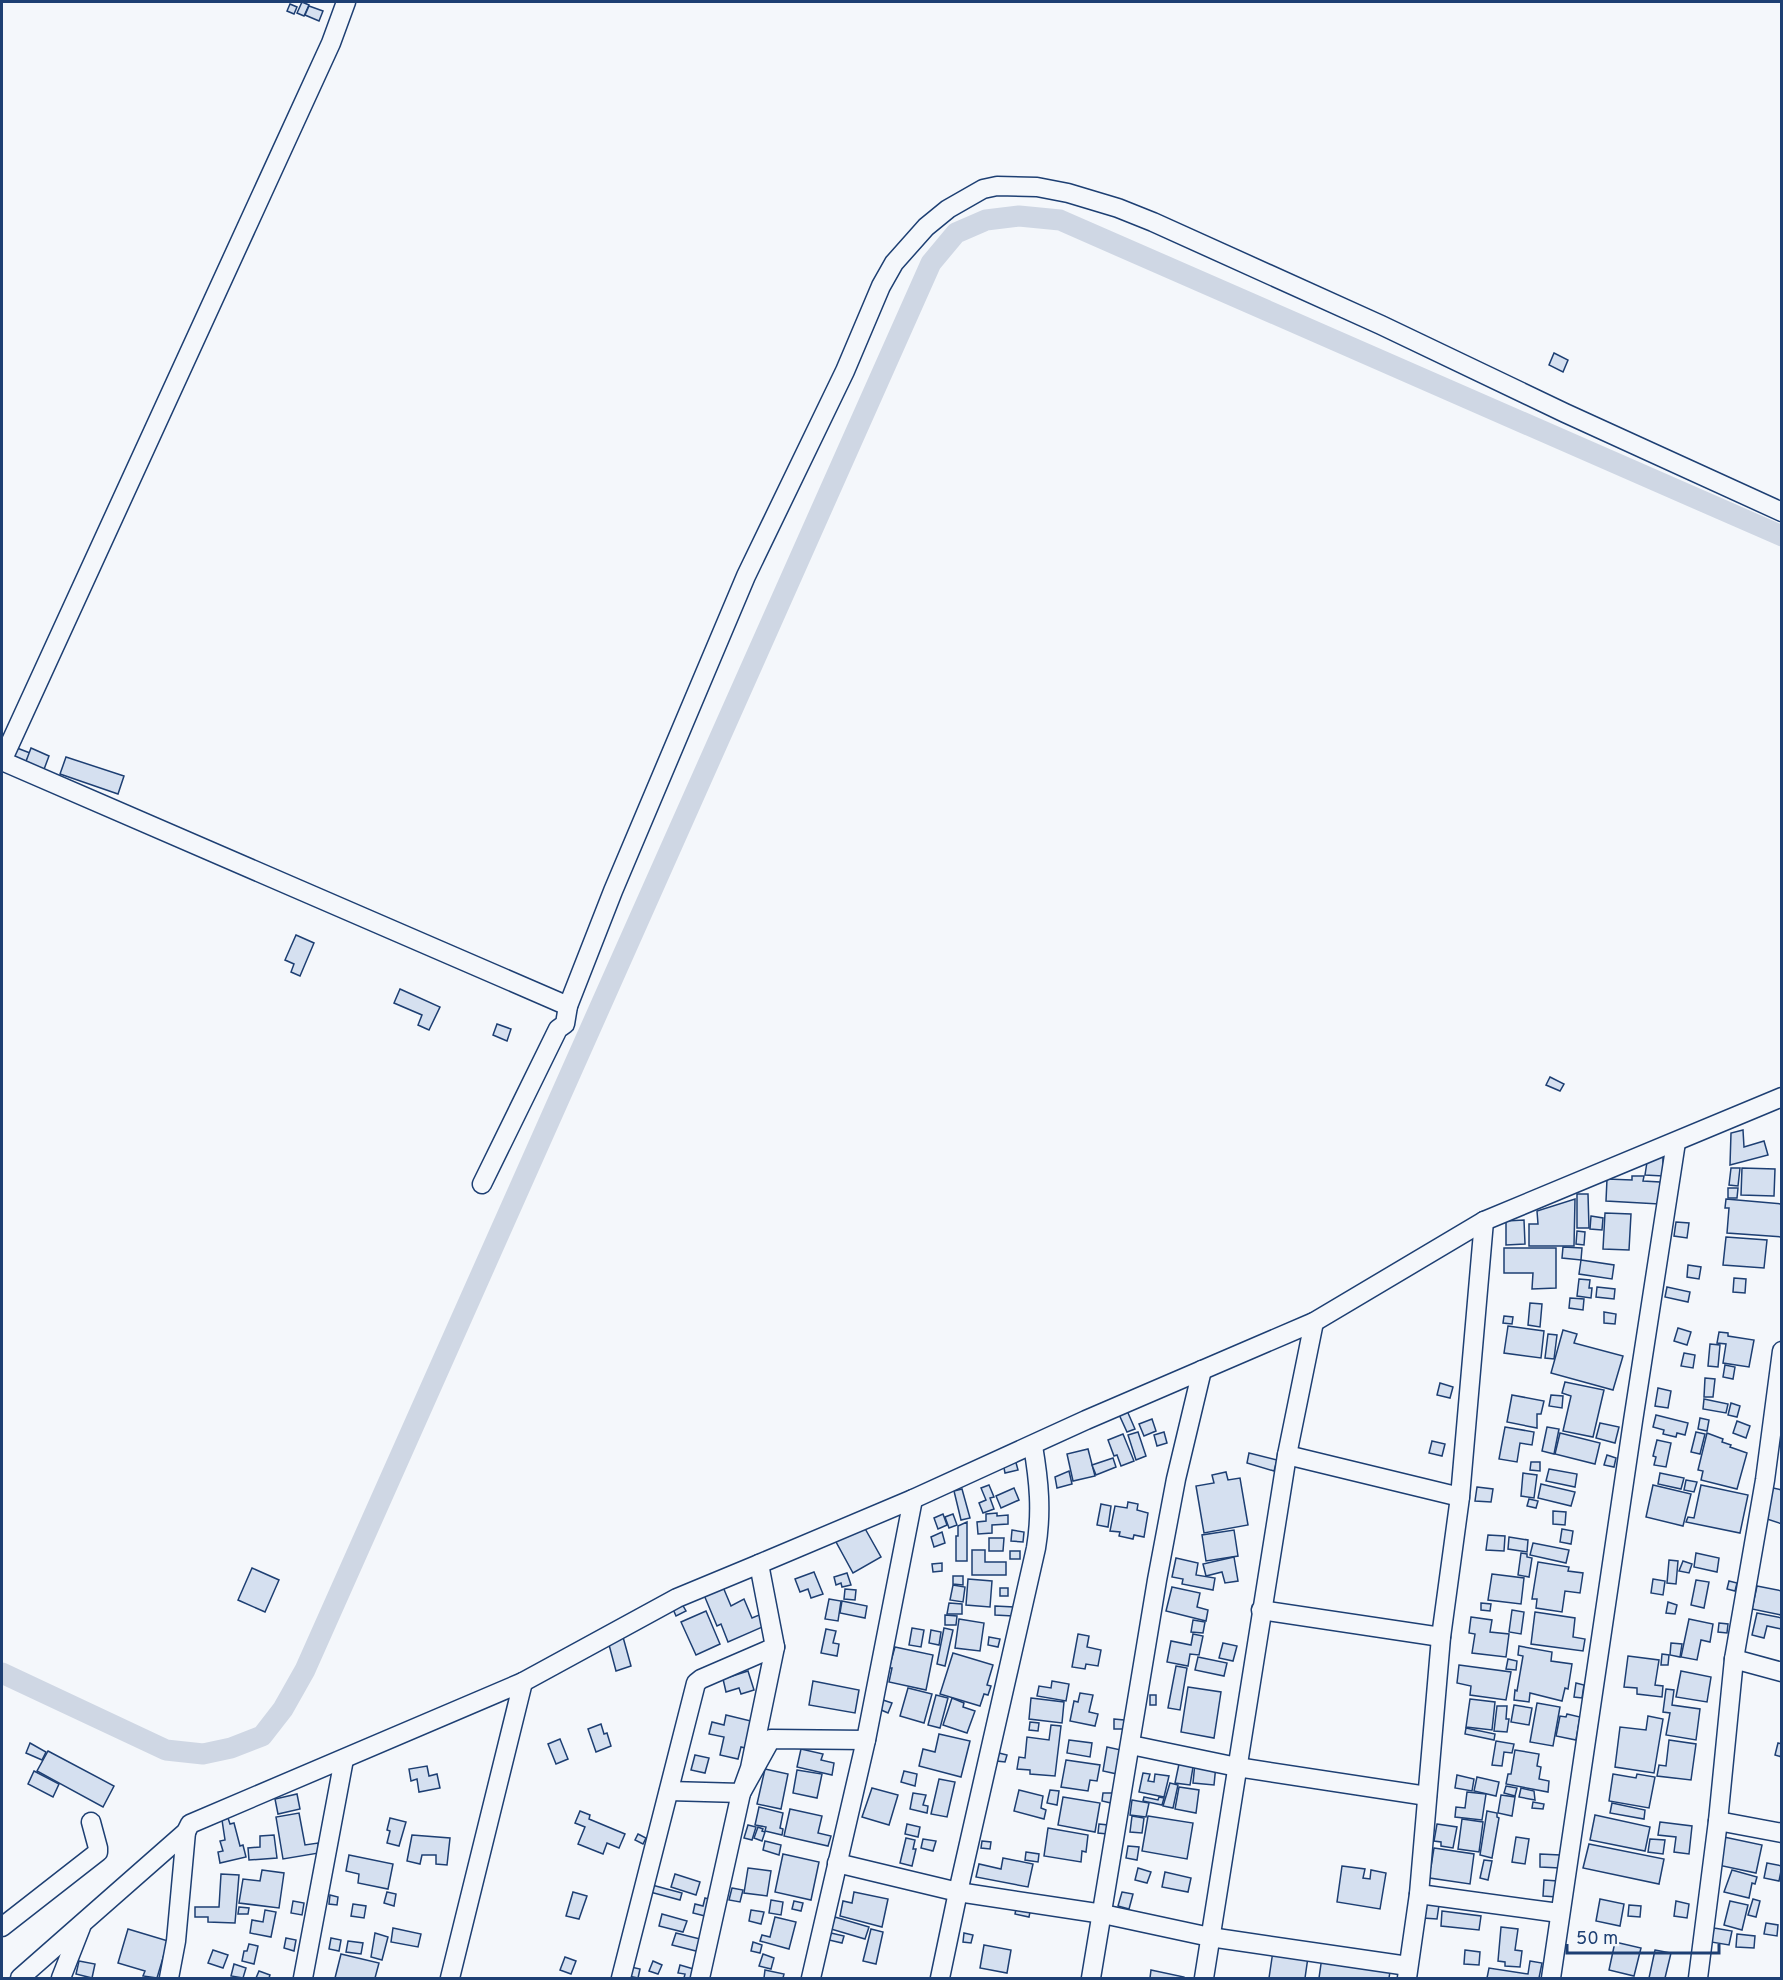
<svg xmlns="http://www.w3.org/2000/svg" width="1783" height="1980" font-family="Overpass,sans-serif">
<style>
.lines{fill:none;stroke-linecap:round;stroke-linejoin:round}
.canal{stroke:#cfd7e4;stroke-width:21}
.building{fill:#d5e0f0;stroke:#1d3f73;stroke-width:1.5}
.minor-casing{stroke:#1d3f73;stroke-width:21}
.minor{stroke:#f4f7fb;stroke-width:18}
</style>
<rect width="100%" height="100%" fill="#f4f7fb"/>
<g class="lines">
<polyline class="canal" points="2,1673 166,1750 203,1754 231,1748 262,1736 283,1709 305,1670 931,263 956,233 986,220 1019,216 1060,220 1782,536"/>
</g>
<g class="building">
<polygon points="302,2 309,5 304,16 297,13"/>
<polygon points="290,4 297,7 294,14 287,11"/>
<polygon points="309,6 323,11 319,21 305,15"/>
<polygon points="1554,353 1568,360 1563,372 1549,365"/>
<polygon points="17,748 30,753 25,764 12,759"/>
<polygon points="31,748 49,756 43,772 25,764"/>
<polygon points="66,757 124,776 118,794 60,774"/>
<polygon points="296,935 314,943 300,976 291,972 294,964 285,960"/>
<polygon points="400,989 440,1007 429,1030 418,1025 422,1015 394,1003"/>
<polygon points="497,1024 511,1029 507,1041 493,1035"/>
<polygon points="1550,1077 1564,1084 1560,1091 1546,1085"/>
<polygon points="1743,1130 1744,1147 1764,1141 1768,1155 1730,1165 1731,1133"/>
<polygon points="1663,1156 1663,1176 1645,1175 1647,1162"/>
<polygon points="1731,1168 1740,1168 1738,1186 1729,1185"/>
<polygon points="1742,1168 1775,1169 1774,1196 1741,1195"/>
<polygon points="1632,1176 1644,1176 1643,1181 1660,1182 1659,1204 1606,1201 1607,1179 1632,1180"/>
<polygon points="1728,1188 1738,1188 1737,1198 1728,1198"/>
<polygon points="1577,1194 1588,1194 1589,1228 1577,1228"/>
<polygon points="1575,1199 1574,1246 1529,1246 1529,1224 1538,1224 1537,1211"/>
<polygon points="1726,1199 1782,1204 1782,1237 1727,1233 1729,1208 1725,1208"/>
<polygon points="1605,1213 1631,1214 1629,1250 1603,1249"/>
<polygon points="1591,1216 1603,1218 1602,1230 1590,1229"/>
<polygon points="1524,1220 1525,1244 1506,1245 1506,1221"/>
<polygon points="1676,1222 1689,1223 1687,1238 1674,1236"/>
<polygon points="1577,1231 1585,1232 1584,1245 1576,1244"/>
<polygon points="1726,1237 1767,1240 1764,1268 1723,1265"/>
<polygon points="1563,1247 1582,1248 1581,1260 1562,1258"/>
<polygon points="1504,1248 1556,1248 1556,1288 1532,1289 1533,1273 1504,1273"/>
<polygon points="1581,1260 1614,1265 1612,1279 1579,1274"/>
<polygon points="1688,1265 1701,1267 1699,1279 1687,1277"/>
<polygon points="1734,1278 1746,1279 1745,1293 1733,1292"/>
<polygon points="1579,1279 1590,1280 1589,1288 1592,1288 1591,1298 1577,1296"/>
<polygon points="1597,1287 1615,1289 1614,1299 1596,1297"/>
<polygon points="1667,1287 1690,1292 1688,1302 1665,1297"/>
<polygon points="1570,1298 1584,1299 1583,1310 1569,1308"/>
<polygon points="1530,1303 1542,1304 1540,1327 1528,1325"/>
<polygon points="1604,1312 1616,1314 1615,1324 1604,1323"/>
<polygon points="1504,1316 1513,1317 1512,1324 1503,1323"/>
<polygon points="1508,1326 1544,1331 1541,1358 1504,1353"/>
<polygon points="1678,1328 1691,1332 1687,1345 1674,1341"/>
<polygon points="1563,1330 1577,1334 1574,1343 1623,1356 1613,1390 1551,1373"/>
<polygon points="1719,1332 1728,1333 1728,1336 1754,1340 1749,1367 1723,1363 1726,1344 1717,1343"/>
<polygon points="1548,1334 1557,1335 1554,1359 1545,1358"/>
<polygon points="1710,1344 1720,1345 1718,1367 1708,1366"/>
<polygon points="1684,1353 1695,1355 1693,1368 1681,1366"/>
<polygon points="1725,1365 1735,1367 1733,1379 1723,1377"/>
<polygon points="1705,1378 1715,1379 1713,1397 1704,1397"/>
<polygon points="1565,1382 1604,1390 1593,1437 1563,1431 1571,1396 1562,1393"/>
<polygon points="1440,1383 1453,1387 1450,1398 1437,1395"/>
<polygon points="1658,1388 1671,1391 1668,1408 1655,1406"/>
<polygon points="1512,1395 1544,1401 1541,1414 1537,1414 1537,1428 1507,1422"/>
<polygon points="1551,1395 1563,1396 1562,1408 1549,1406"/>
<polygon points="1704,1399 1728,1404 1726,1413 1703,1409"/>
<polygon points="1731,1403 1740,1406 1737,1417 1728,1415"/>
<polygon points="1125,1406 1135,1429 1127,1432 1117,1410"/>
<polygon points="1656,1415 1688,1423 1685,1435 1677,1433 1676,1437 1663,1434 1664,1430 1653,1427"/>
<polygon points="1700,1418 1709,1420 1707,1431 1698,1429"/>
<polygon points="1152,1419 1156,1431 1144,1436 1139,1424"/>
<polygon points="1737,1421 1750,1426 1746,1438 1733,1433"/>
<polygon points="1600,1423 1619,1427 1615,1443 1596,1438"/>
<polygon points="1505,1427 1534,1432 1532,1445 1520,1443 1517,1462 1499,1459"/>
<polygon points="1547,1427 1559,1429 1554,1454 1542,1451"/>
<polygon points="1138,1432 1146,1456 1136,1460 1128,1435"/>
<polygon points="1164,1432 1167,1443 1157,1446 1154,1435"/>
<polygon points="1696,1432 1705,1434 1700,1454 1691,1452"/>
<polygon points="1560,1433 1600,1443 1595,1464 1555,1454"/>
<polygon points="1707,1433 1723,1439 1722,1442 1731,1445 1730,1447 1747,1453 1737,1489 1701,1480 1703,1471 1698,1470"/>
<polygon points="1123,1434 1134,1461 1121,1466 1117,1455 1114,1456 1108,1440"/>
<polygon points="1657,1440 1671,1443 1666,1467 1654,1465 1656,1457 1653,1456"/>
<polygon points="1432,1441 1445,1444 1442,1456 1429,1453"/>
<polygon points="1088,1449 1095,1476 1073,1481 1067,1454"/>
<polygon points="1249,1453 1277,1460 1274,1471 1247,1463"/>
<polygon points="1607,1455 1616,1458 1614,1467 1604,1465"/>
<polygon points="1113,1458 1116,1467 1096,1475 1092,1465"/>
<polygon points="1015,1459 1018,1470 1005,1473 1003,1463"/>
<polygon points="1531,1462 1540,1462 1540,1471 1530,1470"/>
<polygon points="1549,1469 1577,1474 1575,1487 1546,1481"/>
<polygon points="1069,1471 1072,1484 1057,1488 1055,1477"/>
<polygon points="1226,1472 1228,1480 1240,1478 1248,1525 1204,1533 1196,1486 1214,1483 1212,1475"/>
<polygon points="1523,1473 1537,1475 1534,1498 1521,1496"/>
<polygon points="1660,1473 1684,1478 1681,1489 1658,1484"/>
<polygon points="1686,1480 1697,1482 1694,1492 1684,1490"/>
<polygon points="1541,1484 1575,1492 1571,1506 1538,1498"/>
<polygon points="989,1485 994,1497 990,1498 994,1509 983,1513 979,1503 986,1500 981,1488"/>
<polygon points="1653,1485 1691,1494 1683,1526 1646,1517"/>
<polygon points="1701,1485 1748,1495 1740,1533 1686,1522 1688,1517 1694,1518"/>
<polygon points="1477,1487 1493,1489 1491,1502 1475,1501"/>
<polygon points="1014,1488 1019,1500 1001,1508 996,1496"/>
<polygon points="1773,1488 1782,1490 1782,1524 1767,1519"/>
<polygon points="962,1489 970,1518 961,1520 954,1491"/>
<polygon points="1529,1499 1538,1501 1536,1508 1527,1506"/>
<polygon points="1128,1502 1138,1504 1137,1510 1148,1513 1144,1537 1134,1535 1133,1539 1119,1536 1120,1532 1110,1531 1115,1506 1127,1508"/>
<polygon points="1101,1504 1111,1506 1108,1527 1097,1525"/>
<polygon points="1553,1511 1566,1512 1565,1525 1553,1524"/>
<polygon points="997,1513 997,1516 1008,1515 1008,1524 992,1525 992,1533 978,1534 977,1522 986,1521 986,1514"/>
<polygon points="943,1514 947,1525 938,1529 934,1518"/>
<polygon points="953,1514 957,1525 949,1528 945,1517"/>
<polygon points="967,1522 967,1561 956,1561 956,1536 958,1536 958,1526"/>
<polygon points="863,1525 881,1557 853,1573 835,1540"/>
<polygon points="1562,1529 1573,1531 1571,1544 1560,1542"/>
<polygon points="1012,1530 1024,1532 1023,1542 1011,1541"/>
<polygon points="1234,1530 1238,1556 1206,1561 1202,1535"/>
<polygon points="942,1532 945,1543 934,1547 931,1537"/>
<polygon points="1488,1535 1505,1536 1504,1551 1486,1550"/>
<polygon points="1509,1537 1528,1540 1527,1552 1508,1549"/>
<polygon points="989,1538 1004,1538 1003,1551 989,1551"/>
<polygon points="1533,1543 1569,1550 1566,1563 1530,1555"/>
<polygon points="972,1550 985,1550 985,1562 1006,1562 1006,1575 972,1575"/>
<rect x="1010" y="1551" width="10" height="8"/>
<polygon points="1521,1553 1527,1554 1527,1557 1532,1558 1529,1577 1518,1575"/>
<polygon points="1696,1553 1719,1558 1717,1572 1694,1567"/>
<polygon points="1234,1557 1238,1581 1225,1583 1222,1572 1206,1576 1203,1564"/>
<polygon points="1176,1558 1198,1563 1196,1575 1215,1578 1213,1590 1182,1584 1183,1579 1172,1577"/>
<polygon points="1669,1560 1678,1561 1676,1584 1667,1583"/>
<polygon points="1683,1561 1692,1564 1689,1573 1679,1571"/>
<polygon points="1538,1562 1569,1567 1568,1571 1583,1573 1580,1593 1565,1591 1562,1612 1536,1608 1537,1599 1532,1599"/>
<polygon points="942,1563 942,1571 933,1572 932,1564"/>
<polygon points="252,1568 279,1580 265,1612 238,1600"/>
<polygon points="814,1572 823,1594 811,1598 808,1589 800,1592 795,1579"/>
<polygon points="847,1573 851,1585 842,1587 841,1583 836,1585 834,1577"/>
<polygon points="1492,1574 1524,1578 1521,1604 1488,1600"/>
<polygon points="953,1576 963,1576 963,1585 953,1584"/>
<polygon points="968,1579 992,1581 990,1607 966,1605"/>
<polygon points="1653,1579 1665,1581 1663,1595 1651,1593"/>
<polygon points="1696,1580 1709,1582 1704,1608 1691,1605"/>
<polygon points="1729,1581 1737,1583 1735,1591 1727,1589"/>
<polygon points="953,1585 965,1587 963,1602 950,1600"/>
<polygon points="1757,1586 1782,1591 1781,1615 1752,1609"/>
<polygon points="723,1587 731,1606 744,1599 752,1618 764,1613 769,1624 728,1642 721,1624 717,1626 704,1595"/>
<polygon points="1172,1587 1200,1593 1197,1607 1208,1610 1206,1621 1166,1611"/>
<rect x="1000" y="1588" width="8" height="8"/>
<polygon points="845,1589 856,1590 855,1600 844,1599"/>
<polygon points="829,1599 841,1601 838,1621 825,1619"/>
<polygon points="842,1601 867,1606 865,1618 840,1613"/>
<polygon points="1668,1602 1677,1605 1675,1614 1666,1613"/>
<polygon points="949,1603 962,1604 962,1614 947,1614"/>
<polygon points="1481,1603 1491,1604 1490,1611 1481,1610"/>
<polygon points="682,1604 686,1611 676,1616 673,1609"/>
<polygon points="995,1606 1014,1607 1013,1616 995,1615"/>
<polygon points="1512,1610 1524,1612 1521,1634 1509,1632"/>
<polygon points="706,1611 720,1644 696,1655 681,1622"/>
<polygon points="1535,1612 1575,1618 1573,1637 1585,1639 1583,1651 1531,1644"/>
<polygon points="1757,1613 1782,1618 1781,1629 1767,1626 1764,1638 1752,1635"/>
<polygon points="945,1615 957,1616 956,1625 945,1625"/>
<polygon points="1471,1617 1492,1620 1490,1632 1509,1634 1506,1657 1472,1653 1475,1634 1469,1633"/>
<polygon points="959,1619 984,1623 980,1651 955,1648"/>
<polygon points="1689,1619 1713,1624 1710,1642 1701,1640 1697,1660 1681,1657"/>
<polygon points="1193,1620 1205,1622 1203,1633 1191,1632"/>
<polygon points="1719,1623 1728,1624 1727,1633 1718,1632"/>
<polygon points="912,1628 924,1630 921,1647 909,1645"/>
<polygon points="944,1628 953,1630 945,1666 937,1664"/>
<polygon points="826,1629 836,1631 833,1643 839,1644 837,1656 821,1653"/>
<polygon points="931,1630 941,1632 939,1645 929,1643"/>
<polygon points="1078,1634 1089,1636 1087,1647 1101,1650 1098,1666 1086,1664 1085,1669 1072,1667"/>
<polygon points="1193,1634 1203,1636 1199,1655 1190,1654 1188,1666 1167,1662 1171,1641 1191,1645"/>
<polygon points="623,1637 631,1666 616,1671 608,1641"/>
<polygon points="989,1637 1000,1639 998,1647 988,1645"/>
<polygon points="1223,1643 1237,1646 1233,1661 1219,1658"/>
<polygon points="1671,1643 1682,1644 1680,1657 1670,1655"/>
<polygon points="1519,1646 1552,1652 1551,1661 1572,1664 1568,1689 1565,1688 1562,1701 1530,1693 1529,1702 1514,1700 1515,1690 1517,1691 1523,1656 1518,1655"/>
<polygon points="895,1647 933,1655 926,1690 889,1682 892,1668 889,1668"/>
<polygon points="953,1653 993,1665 987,1685 991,1686 988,1695 984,1694 980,1706 940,1694"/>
<polygon points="1662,1654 1669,1655 1668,1665 1661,1665"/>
<polygon points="1628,1656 1659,1660 1655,1685 1663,1686 1662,1697 1637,1694 1637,1688 1624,1687"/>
<polygon points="1198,1657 1227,1663 1224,1676 1195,1670"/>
<polygon points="1508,1659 1517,1661 1516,1670 1506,1669"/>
<polygon points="1459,1665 1511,1672 1506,1700 1470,1695 1471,1686 1457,1683"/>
<polygon points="1176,1666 1187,1668 1180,1710 1168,1708"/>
<polygon points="748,1671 754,1690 741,1694 739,1688 726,1692 723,1679"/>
<polygon points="1681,1671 1711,1677 1707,1702 1676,1697"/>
<polygon points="813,1681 859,1690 855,1713 809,1705"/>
<polygon points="1052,1681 1069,1684 1066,1701 1037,1696 1039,1686 1051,1688"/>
<polygon points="1576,1683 1584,1685 1582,1698 1574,1697"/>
<polygon points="1188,1687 1221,1692 1214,1738 1181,1732"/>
<polygon points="908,1688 932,1694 924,1723 900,1716"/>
<polygon points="1666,1689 1674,1690 1672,1705 1700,1709 1696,1740 1666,1735 1670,1713 1663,1712"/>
<polygon points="1080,1693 1093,1695 1089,1712 1098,1714 1095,1726 1070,1721 1074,1701 1078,1702"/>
<polygon points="936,1695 948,1698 940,1728 928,1725"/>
<rect x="1150" y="1695" width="6" height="10"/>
<polygon points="952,1698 964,1703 963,1707 975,1711 967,1733 943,1725"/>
<polygon points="1031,1698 1064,1702 1062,1723 1029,1719"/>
<polygon points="1470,1699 1495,1702 1492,1730 1466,1727"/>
<polygon points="883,1700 892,1703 888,1713 879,1709"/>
<polygon points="1537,1703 1560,1707 1553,1746 1530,1742"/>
<polygon points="1514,1705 1532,1708 1529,1725 1511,1722"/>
<polygon points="1497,1706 1507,1706 1506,1719 1509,1719 1507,1732 1494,1731"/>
<polygon points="1567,1714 1580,1717 1576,1740 1556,1736 1560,1716 1566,1717"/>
<polygon points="726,1715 755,1722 749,1749 741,1747 738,1759 720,1755 724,1737 709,1734 712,1722 724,1725"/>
<polygon points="1648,1716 1663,1719 1654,1773 1615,1767 1620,1727 1646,1730"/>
<polygon points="1114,1719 1124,1720 1124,1729 1114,1729"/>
<polygon points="1030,1722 1039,1723 1038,1731 1029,1730"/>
<polygon points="601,1724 604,1734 607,1733 611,1746 596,1752 588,1729"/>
<polygon points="1051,1725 1061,1726 1055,1776 1030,1774 1030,1770 1017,1769 1019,1757 1025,1758 1027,1737 1049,1740"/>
<polygon points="1466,1728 1495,1734 1494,1740 1465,1734"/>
<polygon points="939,1734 970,1741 961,1777 919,1766 923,1749 935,1752"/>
<polygon points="560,1739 568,1759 556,1764 548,1744"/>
<polygon points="1069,1740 1092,1743 1090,1757 1067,1753"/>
<polygon points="1669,1740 1696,1744 1691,1780 1657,1776 1659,1765 1666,1766"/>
<polygon points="1496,1741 1514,1744 1512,1753 1504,1752 1502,1766 1492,1765"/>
<polygon points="30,1743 46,1752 42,1760 26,1753"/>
<polygon points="1778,1743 1782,1744 1782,1757 1775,1755"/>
<polygon points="1107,1747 1121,1750 1117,1774 1103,1771"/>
<polygon points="801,1749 823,1754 821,1760 834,1763 832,1775 797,1767"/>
<polygon points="1515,1750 1539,1754 1537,1766 1541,1767 1539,1779 1549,1781 1548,1792 1506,1784 1508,1774 1511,1774"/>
<polygon points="48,1751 114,1786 103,1807 37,1771"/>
<polygon points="999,1753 1007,1755 1005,1762 997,1761"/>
<polygon points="695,1755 709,1758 705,1773 691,1770"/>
<polygon points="1066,1760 1100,1765 1097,1781 1090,1780 1088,1791 1061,1787"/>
<polygon points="1195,1763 1216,1765 1214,1785 1193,1783"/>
<polygon points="1179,1764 1193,1767 1190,1785 1175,1783"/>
<polygon points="427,1766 429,1776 437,1774 440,1788 419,1792 417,1779 411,1781 409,1769"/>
<polygon points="765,1769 788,1774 781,1809 757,1804"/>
<polygon points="797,1770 822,1774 817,1798 793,1793"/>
<polygon points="34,1771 59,1784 53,1797 28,1784"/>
<polygon points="904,1771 917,1774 915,1786 901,1782"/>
<polygon points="1143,1773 1150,1774 1148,1781 1154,1782 1155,1774 1169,1776 1164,1797 1139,1792"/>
<polygon points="1613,1774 1636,1778 1637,1774 1655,1777 1649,1808 1609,1801"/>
<polygon points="1457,1775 1474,1779 1472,1791 1455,1788"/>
<polygon points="1477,1777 1499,1782 1496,1796 1474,1791"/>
<polygon points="939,1779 955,1782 947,1817 931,1814"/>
<polygon points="1170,1783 1178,1785 1173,1808 1163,1806"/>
<polygon points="1506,1786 1517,1788 1515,1796 1504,1793"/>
<polygon points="1179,1787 1199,1790 1196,1813 1175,1809"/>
<polygon points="872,1788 898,1795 889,1825 862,1817"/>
<polygon points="1521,1788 1534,1791 1535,1800 1519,1797"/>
<polygon points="1019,1790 1043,1796 1041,1808 1046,1810 1044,1819 1014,1811"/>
<polygon points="1050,1790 1059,1791 1057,1805 1047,1803"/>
<polygon points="1467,1792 1486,1794 1482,1820 1455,1817 1456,1807 1465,1808"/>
<polygon points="913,1793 926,1795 923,1805 928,1806 927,1813 910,1809"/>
<polygon points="1103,1793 1112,1793 1111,1803 1102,1801"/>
<polygon points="297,1794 300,1809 278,1814 275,1799"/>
<polygon points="1501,1795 1515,1797 1512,1816 1498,1813"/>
<polygon points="1063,1797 1100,1803 1095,1832 1058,1825"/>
<polygon points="1144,1797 1158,1800 1159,1797 1164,1798 1162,1805 1143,1801"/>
<polygon points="1132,1800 1149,1803 1146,1817 1130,1815"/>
<polygon points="1533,1802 1544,1804 1543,1809 1532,1808"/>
<polygon points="1612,1803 1645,1810 1644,1819 1610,1813"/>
<polygon points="759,1807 783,1813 780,1828 783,1829 782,1835 765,1831 766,1827 755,1825"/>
<polygon points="790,1809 822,1816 818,1833 831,1836 828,1846 784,1836"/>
<polygon points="580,1811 590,1815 589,1819 625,1834 619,1848 607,1843 603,1854 578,1844 585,1827 575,1823"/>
<polygon points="1487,1811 1497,1813 1497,1817 1499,1818 1492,1858 1480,1855"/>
<polygon points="299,1813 305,1845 318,1843 319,1853 283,1859 276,1817"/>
<polygon points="1595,1815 1650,1827 1645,1851 1590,1840"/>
<polygon points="1132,1816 1144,1818 1142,1833 1130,1832"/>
<polygon points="1148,1816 1193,1823 1187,1859 1142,1851"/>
<polygon points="228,1818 230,1824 234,1823 240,1846 243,1845 246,1857 220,1863 218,1852 223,1851 220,1841 225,1840 222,1820"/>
<polygon points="390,1818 406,1822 399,1846 387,1843 390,1831 387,1830"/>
<polygon points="1462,1819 1483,1822 1479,1852 1458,1849"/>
<polygon points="1660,1822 1692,1826 1689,1854 1674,1852 1676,1837 1658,1835"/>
<polygon points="907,1824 920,1827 918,1837 905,1834"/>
<polygon points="1099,1824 1108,1825 1107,1834 1098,1833"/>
<polygon points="1437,1824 1457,1827 1453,1848 1441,1846 1441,1842 1434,1841"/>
<polygon points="748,1825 756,1827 752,1840 744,1838"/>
<polygon points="758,1827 763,1829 762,1831 765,1832 762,1841 754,1838"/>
<polygon points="1048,1828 1088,1835 1086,1852 1082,1851 1081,1862 1044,1856"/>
<polygon points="638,1834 646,1838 643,1844 635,1840"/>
<polygon points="274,1835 277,1858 249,1860 248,1848 260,1847 260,1836"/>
<polygon points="412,1835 450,1838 447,1865 436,1864 436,1855 422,1855 420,1864 407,1861"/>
<polygon points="1516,1837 1529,1839 1525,1864 1512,1862"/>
<polygon points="1724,1837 1762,1845 1756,1873 1718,1865"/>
<polygon points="906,1838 915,1840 913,1849 916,1849 912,1866 900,1863"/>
<polygon points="923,1839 936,1841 933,1851 921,1848"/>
<polygon points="1650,1839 1665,1840 1663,1854 1648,1852"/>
<polygon points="765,1841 781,1845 779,1855 763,1850"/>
<polygon points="982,1841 991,1842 990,1849 981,1848"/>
<polygon points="1589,1844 1664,1859 1659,1884 1583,1868"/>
<polygon points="1128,1846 1139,1847 1137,1860 1126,1858"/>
<polygon points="1434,1848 1474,1854 1470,1884 1423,1877 1424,1866 1431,1867"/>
<polygon points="1026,1852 1039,1854 1038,1862 1025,1860"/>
<polygon points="783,1854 819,1862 811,1900 775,1892"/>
<polygon points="1540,1854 1560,1855 1560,1868 1540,1867"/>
<polygon points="349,1855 393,1864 388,1889 358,1883 359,1874 346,1871"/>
<polygon points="1003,1858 1033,1864 1028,1887 976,1877 979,1864 1001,1869"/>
<polygon points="1484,1860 1492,1861 1488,1880 1480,1878"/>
<polygon points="1767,1863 1782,1866 1779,1881 1764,1878"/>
<polygon points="1342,1866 1365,1869 1363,1878 1370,1879 1371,1870 1386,1873 1380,1909 1337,1902"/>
<polygon points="748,1868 771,1871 767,1896 744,1893"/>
<polygon points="1138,1868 1151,1872 1147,1883 1135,1880"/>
<polygon points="262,1870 284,1873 279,1908 239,1903 243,1879 260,1881"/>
<polygon points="1732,1870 1757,1877 1755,1884 1752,1883 1749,1898 1724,1892"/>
<polygon points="1165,1872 1191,1878 1188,1892 1162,1887"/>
<polygon points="221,1874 239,1875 235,1923 208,1922 208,1917 195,1917 195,1907 219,1907"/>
<polygon points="675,1874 700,1882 696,1895 671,1887"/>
<polygon points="1544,1880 1558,1881 1557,1897 1543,1896"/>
<polygon points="652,1885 682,1893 680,1900 650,1892"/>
<polygon points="732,1888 743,1890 740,1902 729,1900"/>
<polygon points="387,1892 396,1894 394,1906 384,1903"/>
<polygon points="573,1892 587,1896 579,1919 566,1916"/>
<polygon points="854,1892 888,1899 882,1927 840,1916 843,1901 852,1903"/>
<polygon points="1122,1892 1133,1894 1129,1909 1118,1906"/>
<polygon points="330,1895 338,1897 337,1905 329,1904"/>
<polygon points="705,1898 713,1900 709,1917 693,1913 695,1904 703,1906"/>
<polygon points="1600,1899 1624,1904 1620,1926 1596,1921"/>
<polygon points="1753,1899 1760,1901 1756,1917 1748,1915"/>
<polygon points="771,1900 783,1902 781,1915 769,1913"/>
<polygon points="293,1901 304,1903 302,1915 291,1913"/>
<polygon points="794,1901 803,1903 801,1911 792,1909"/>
<polygon points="1676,1901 1689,1904 1687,1918 1674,1916"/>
<polygon points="1730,1901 1748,1905 1742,1930 1724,1925"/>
<polygon points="1424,1903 1439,1905 1437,1919 1423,1918"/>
<polygon points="353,1904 366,1906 364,1918 351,1916"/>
<polygon points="1017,1904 1031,1907 1029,1917 1015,1914"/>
<polygon points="1629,1905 1641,1906 1640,1917 1628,1916"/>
<polygon points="239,1907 249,1908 248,1914 238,1914"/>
<polygon points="265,1910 276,1912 271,1937 250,1933 252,1920 263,1922"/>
<polygon points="751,1910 764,1912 761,1924 749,1921"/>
<polygon points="1442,1911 1481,1916 1479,1930 1441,1926"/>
<polygon points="662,1914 687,1921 683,1932 659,1926"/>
<polygon points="775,1917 796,1922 789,1949 760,1941 762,1935 770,1937"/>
<polygon points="835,1917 869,1927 865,1939 831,1929"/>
<polygon points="1766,1923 1778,1925 1777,1936 1764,1934"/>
<polygon points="1501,1927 1518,1929 1515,1950 1522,1951 1520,1967 1505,1966 1505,1962 1498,1961"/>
<polygon points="393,1928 421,1934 418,1947 391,1942"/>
<polygon points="1714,1928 1732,1931 1729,1945 1711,1942"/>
<polygon points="128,1929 168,1941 157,1978 143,1976 145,1971 118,1963"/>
<polygon points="871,1929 883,1932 876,1964 863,1961"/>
<polygon points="375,1933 388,1937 382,1960 371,1957"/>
<polygon points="676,1933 704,1940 700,1952 672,1945"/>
<polygon points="831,1933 844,1936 842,1943 829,1940"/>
<polygon points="964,1933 973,1935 971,1943 963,1942"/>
<polygon points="1737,1934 1755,1936 1754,1948 1736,1947"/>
<polygon points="286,1938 296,1940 294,1951 284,1948"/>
<polygon points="331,1938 341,1940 339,1951 329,1949"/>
<polygon points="348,1941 363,1943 361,1954 346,1952"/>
<polygon points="753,1942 762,1945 760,1953 751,1951"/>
<polygon points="1615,1942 1641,1948 1634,1976 1609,1970"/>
<polygon points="249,1944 258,1946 254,1964 242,1961 244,1951 247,1951"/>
<polygon points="984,1945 1011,1950 1007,1973 980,1968"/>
<polygon points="213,1950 228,1955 223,1968 208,1963"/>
<polygon points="1465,1950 1480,1952 1479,1965 1464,1964"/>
<polygon points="1655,1950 1671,1953 1665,1978 1649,1978"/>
<polygon points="1273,1951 1308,1957 1305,1978 1269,1978"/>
<polygon points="341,1954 379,1963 375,1978 335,1978"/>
<polygon points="763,1954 774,1958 771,1969 759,1966"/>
<polygon points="565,1957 576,1961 571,1974 560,1970"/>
<polygon points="1322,1957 1391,1965 1389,1978 1319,1978"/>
<polygon points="79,1961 95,1964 92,1978 76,1974"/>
<polygon points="653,1961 662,1965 658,1974 649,1971"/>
<polygon points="1530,1961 1542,1963 1539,1978 1487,1978 1489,1968 1528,1974"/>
<polygon points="234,1964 246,1968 243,1978 231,1976"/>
<polygon points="680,1965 697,1970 694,1978 684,1978 685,1974 678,1973"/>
<polygon points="631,1967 640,1969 638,1978 628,1976"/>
<polygon points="765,1970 784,1974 783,1978 764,1978"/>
<polygon points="1151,1970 1184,1977 1184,1978 1150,1978"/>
<polygon points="259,1971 270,1975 269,1978 256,1978"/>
</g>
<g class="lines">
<defs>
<g id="minor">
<polyline points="2,761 331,43 346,2"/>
<polyline points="2,761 568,1006"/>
<polyline points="482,1184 558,1029 565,1024 568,1006 613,891 746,576 845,371 881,286 894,263 926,227 948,209 983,189 997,186 1037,187 1068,193 1118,208 1153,222 1381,325 1565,413 1782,512"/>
<polyline points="1287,1455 1460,1497"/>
<polyline points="759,1564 913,1499 1086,1420 1314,1322 1484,1221 1782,1097"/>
<polyline points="1261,1610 1441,1637"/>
<polyline points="1734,1659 1782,1672"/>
<polyline points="1131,1745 1237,1767 1427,1796"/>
<polyline points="669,1791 741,1793 771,1739 866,1740"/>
<polyline points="1718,1821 1782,1833"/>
<polyline points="837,1863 958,1892 1103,1914 1210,1937 1408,1966"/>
<polyline points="1419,1894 1559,1913"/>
<polyline points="2,1927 98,1852 98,1848 91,1822"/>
<polyline points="20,1978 186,1832 190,1824 523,1682 677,1598 759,1564 775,1647 750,1768 741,1793 700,1978"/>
<polyline points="61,1978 81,1927"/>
<polyline points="169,1978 176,1941 186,1832"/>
<polyline points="303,1978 344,1759"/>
<polyline points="450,1978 523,1682"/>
<polyline points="621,1978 696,1683 701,1679 775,1647"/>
<polyline points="811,1978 866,1740 913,1499"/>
<path d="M940,1978L958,1892L1036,1548C1042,1512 1039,1481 1033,1446"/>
<polyline points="1091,1978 1157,1580 1176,1479 1202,1370"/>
<polyline points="1204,1978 1287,1455 1314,1322"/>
<polyline points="1407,1978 1419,1894 1441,1637 1460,1497 1484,1221"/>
<polyline points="1551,1978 1633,1421 1676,1142"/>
<polyline points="1698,1978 1718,1821 1734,1659 1765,1480 1782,1351"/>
</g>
</defs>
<use href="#minor" class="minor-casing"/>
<use href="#minor" class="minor"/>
</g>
<rect width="1783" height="1980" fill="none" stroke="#1d3f73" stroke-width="6"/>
<path d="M1567 1944v9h152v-9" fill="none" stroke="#1d3f73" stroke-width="3"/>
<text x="1576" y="1944" font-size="18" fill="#1d3f73" stroke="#f4f7fb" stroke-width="4.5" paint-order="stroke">50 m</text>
</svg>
